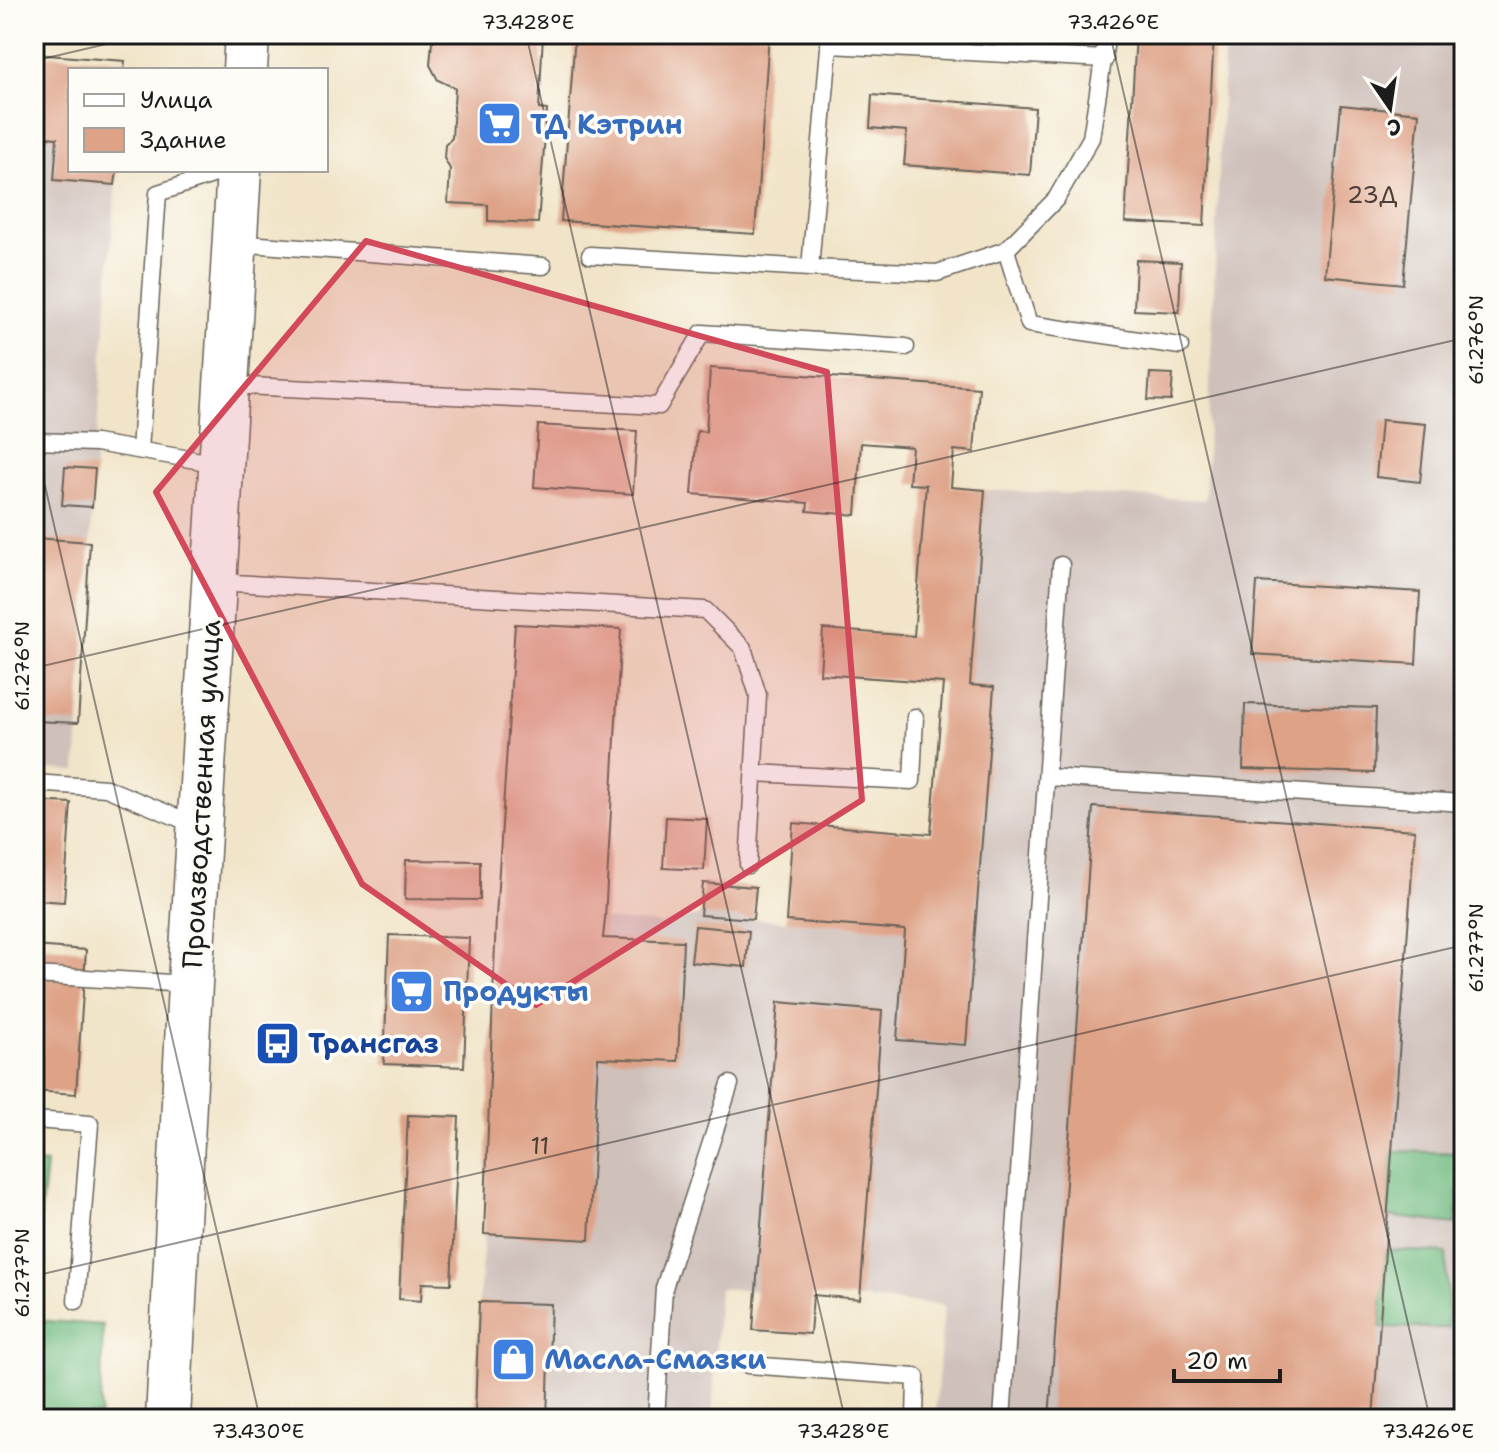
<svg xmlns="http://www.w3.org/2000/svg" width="1498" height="1453" font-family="'Shantell Sans',sans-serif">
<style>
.industrial{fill:#cfc0ba}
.forest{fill:#71bb81;stroke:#466c4e;stroke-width:2}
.building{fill:#dea287}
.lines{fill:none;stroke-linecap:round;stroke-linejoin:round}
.lane-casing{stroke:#676258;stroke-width:19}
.secondary-casing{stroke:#676258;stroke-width:47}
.lane{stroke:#fff;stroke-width:16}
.secondary{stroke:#fff;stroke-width:44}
.marked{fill:#d1495b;fill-opacity:0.2;stroke:#d1495b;stroke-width:6;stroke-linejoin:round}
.ticks{fill:none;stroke:#1c1c1c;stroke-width:2;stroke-opacity:0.45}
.labels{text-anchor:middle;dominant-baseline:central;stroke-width:7;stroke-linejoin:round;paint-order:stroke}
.number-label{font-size:24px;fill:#4c3e37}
.shop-label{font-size:28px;font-weight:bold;fill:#366cbe;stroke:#fdfcf7;text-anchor:start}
.street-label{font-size:28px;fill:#1c1c1c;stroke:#fdfcf7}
.transit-label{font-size:28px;font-weight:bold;fill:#164399;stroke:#fdfcf7;text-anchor:start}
.neatline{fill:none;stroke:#1c1c1c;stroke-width:3}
.ticks-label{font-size:20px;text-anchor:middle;fill:#1c1c1c}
</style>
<rect width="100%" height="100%" fill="#fdfcf7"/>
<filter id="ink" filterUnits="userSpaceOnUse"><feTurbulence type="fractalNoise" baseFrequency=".0125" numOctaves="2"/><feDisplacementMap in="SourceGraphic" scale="16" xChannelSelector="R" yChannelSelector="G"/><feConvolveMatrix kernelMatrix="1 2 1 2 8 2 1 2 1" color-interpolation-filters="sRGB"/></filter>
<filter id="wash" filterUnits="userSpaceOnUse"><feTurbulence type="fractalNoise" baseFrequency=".006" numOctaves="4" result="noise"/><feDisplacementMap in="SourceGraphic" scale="32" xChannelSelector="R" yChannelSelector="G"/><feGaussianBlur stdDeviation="1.8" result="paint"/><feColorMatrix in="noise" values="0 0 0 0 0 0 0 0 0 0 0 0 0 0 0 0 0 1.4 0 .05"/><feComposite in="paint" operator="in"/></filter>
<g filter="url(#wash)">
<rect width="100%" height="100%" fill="#f1e4c8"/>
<g class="industrial">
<polygon points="1225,34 1464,34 1464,1419 935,1419 944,1305 719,1288 712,1419 547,1419 551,1305 479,1302 484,1234 496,917 605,919 661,924 700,915 975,935 994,687 970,685 985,490 1205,500"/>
<polygon points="34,54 125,61 124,70 70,70 70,170 117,170 96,443 76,771 34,768"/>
</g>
<g class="forest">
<polygon points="1392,1151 1461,1153 1456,1224 1387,1216"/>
<polygon points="34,1163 46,1164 34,1275"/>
<polygon points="1385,1250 1446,1253 1448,1328 1380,1327"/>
<polygon points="34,1320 103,1325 100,1416 34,1411"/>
</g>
<g id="blocks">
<g class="building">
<polygon points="439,34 543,34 539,109 547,110 538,223 488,221 488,205 448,203 450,169 444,158 445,145 452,138 455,88 438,80 430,65 432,42"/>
<polygon points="575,34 769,34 755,234 561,221"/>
<polygon points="1136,34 1214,34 1204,226 1125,222"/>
<polygon points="34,54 125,61 124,70 70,70 70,170 117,170 115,185 54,180 57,138 34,136"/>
<polygon points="872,95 1035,108 1030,175 904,165 907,131 870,128"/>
<polygon points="1341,105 1419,113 1403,284 1325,276"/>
<polygon points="1136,260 1181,262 1179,312 1134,310"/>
<polygon points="710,368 979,388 974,452 954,450 951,487 985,490 970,685 994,687 966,1045 897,1040 905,930 786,921 793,823 931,834 943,683 820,674 823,629 914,636 926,485 909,484 912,447 861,443 856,515 807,511 808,503 692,494 697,431 706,432"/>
<polygon points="1150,373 1173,374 1171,401 1148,400"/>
<polygon points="1381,420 1426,424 1420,482 1376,477"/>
<polygon points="538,425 637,431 633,494 534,487"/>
<polygon points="65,467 95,469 92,507 62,505"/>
<polygon points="34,538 90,542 78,723 34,721"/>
<polygon points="1257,582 1420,592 1416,664 1252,654"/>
<polygon points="515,624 621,629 605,919 603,938 683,941 678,1061 598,1058 589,1240 484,1234 496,917"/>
<polygon points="1245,704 1376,708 1374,773 1243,769"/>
<polygon points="34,801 71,803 64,902 34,900"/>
<polygon points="1093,807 1415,830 1373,1419 1049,1419"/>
<polygon points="666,817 707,819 704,870 663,868"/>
<polygon points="406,860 480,861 480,900 405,899"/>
<polygon points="703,883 756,887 753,919 700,915"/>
<polygon points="695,926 749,931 746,967 691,962"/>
<polygon points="389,935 469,938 464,1067 384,1064"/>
<polygon points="34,946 86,950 76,1094 34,1091"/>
<polygon points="778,1002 882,1011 860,1299 813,1295 810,1334 753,1330"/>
<polygon points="408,1115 459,1117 451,1284 422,1283 421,1301 399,1299"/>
<polygon points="479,1302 551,1304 547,1419 446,1419 446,1413 475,1414"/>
</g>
</g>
</g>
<g filter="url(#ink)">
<use href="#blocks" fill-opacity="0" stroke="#676258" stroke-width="2"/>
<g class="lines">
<defs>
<g id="lane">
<polyline points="829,45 1105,59"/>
<polyline points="236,243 543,266"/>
<polyline points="1006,250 1029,324 1180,346"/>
<polyline points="590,255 810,268 937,273 1006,250 1056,199 1091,138 1107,34"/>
<polyline points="810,268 830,36"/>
<polyline points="227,385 659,406 702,333 906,347"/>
<polyline points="34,441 96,443 219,464"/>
<polyline points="140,450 158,193 228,170"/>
<polyline points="215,582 705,610 743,648 758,695 748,865"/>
<polyline points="754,773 912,781 915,717"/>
<polyline points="1047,777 1464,803"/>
<polyline points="34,783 106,788 198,826"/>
<polyline points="34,975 188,984"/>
<polyline points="34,1120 90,1124 76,1301"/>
<polyline points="748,1365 916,1377 915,1419"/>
<polyline points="656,1419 664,1288 730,1084"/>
<polyline points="1002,1419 1061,565"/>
</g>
<g id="secondary">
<polyline points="245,70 247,34"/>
<polyline points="168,1419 190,984 239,170"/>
</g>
</defs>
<use href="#lane" class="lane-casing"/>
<use href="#secondary" class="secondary-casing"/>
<use href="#lane" class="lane"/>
<use href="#secondary" class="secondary"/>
</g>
</g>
<path class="marked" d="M366,241L827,372L862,800L536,1005L362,884L156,492Z"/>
<path class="ticks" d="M526,34L845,1419M1110,34L1430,1419M34,61L149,34M34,438L260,1419M34,668L1464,338M34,1276L1464,945"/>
<defs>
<symbol id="supermarket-square" viewBox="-11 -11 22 22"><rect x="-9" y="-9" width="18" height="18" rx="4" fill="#3f7fe0" stroke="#fdfcf7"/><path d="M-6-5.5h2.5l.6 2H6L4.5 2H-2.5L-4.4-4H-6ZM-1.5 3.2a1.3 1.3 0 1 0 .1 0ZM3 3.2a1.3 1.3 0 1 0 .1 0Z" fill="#fff"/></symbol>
<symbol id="bus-square" viewBox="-11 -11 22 22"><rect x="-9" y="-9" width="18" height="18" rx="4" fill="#1a4fb4" stroke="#fdfcf7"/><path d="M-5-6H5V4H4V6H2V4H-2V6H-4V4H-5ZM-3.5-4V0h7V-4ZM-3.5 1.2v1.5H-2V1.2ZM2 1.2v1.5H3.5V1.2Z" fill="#fff"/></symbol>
<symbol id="shop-square" viewBox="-11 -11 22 22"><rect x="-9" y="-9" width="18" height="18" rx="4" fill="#3f7fe0" stroke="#fdfcf7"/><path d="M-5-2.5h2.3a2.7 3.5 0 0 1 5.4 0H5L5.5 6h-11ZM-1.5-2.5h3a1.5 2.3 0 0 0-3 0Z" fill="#fff"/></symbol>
</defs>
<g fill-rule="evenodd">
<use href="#supermarket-square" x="474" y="98" width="51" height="51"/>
<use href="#supermarket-square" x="386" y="966" width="51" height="51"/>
<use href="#bus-square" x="252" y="1018" width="51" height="51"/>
<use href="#shop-square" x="488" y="1334" width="51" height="51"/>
</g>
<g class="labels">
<g class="number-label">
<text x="1372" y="195">23Д</text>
<text x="540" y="1146">11</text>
</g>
<g class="shop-label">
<text x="530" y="124">ТД Кэтрин</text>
<text x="443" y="991">Продукты</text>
<text x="544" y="1359">Масла-Смазки</text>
</g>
<g class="street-label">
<text transform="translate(201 794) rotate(-87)">Производственная улица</text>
</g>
<g class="transit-label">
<text x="308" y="1043">Трансгаз</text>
</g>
</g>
<rect width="1498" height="1453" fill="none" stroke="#fdfcf7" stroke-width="88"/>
<rect x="68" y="68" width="260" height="104" fill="#fdfcf7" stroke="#a3a29f" stroke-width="2"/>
<rect x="84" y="94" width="40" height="12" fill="#ffffff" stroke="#a3a29f" stroke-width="2"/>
<text x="140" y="108" font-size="24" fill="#1c1c1c">Улица</text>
<rect x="84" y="128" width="40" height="24" fill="#dea287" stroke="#a3a29f" stroke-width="2"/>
<text x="140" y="148" font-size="24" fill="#1c1c1c">Здание</text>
<g transform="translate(1390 108) rotate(167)" stroke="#fdfcf7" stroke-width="6" paint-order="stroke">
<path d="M0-6L14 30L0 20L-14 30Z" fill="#1c1c1c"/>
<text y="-12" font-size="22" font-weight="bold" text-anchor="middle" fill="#1c1c1c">С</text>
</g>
<path d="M1174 1369v12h106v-12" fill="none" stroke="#1c1c1c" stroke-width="4"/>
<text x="1186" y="1369" font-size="24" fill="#1c1c1c" stroke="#fdfcf7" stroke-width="6" paint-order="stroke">20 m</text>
<rect x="44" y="44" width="1410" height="1365" class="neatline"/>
<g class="ticks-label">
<text x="528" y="29">73.428°E</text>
<text x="1113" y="29">73.426°E</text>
<text transform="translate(1476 340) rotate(-90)" y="7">61.276°N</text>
<text transform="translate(22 666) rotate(-90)" y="7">61.276°N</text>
<text transform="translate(1476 948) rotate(-90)" y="7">61.277°N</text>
<text transform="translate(22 1273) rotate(-90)" y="7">61.277°N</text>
<text x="258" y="1438">73.430°E</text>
<text x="843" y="1438">73.428°E</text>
<text x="1428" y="1438">73.426°E</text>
</g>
</svg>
